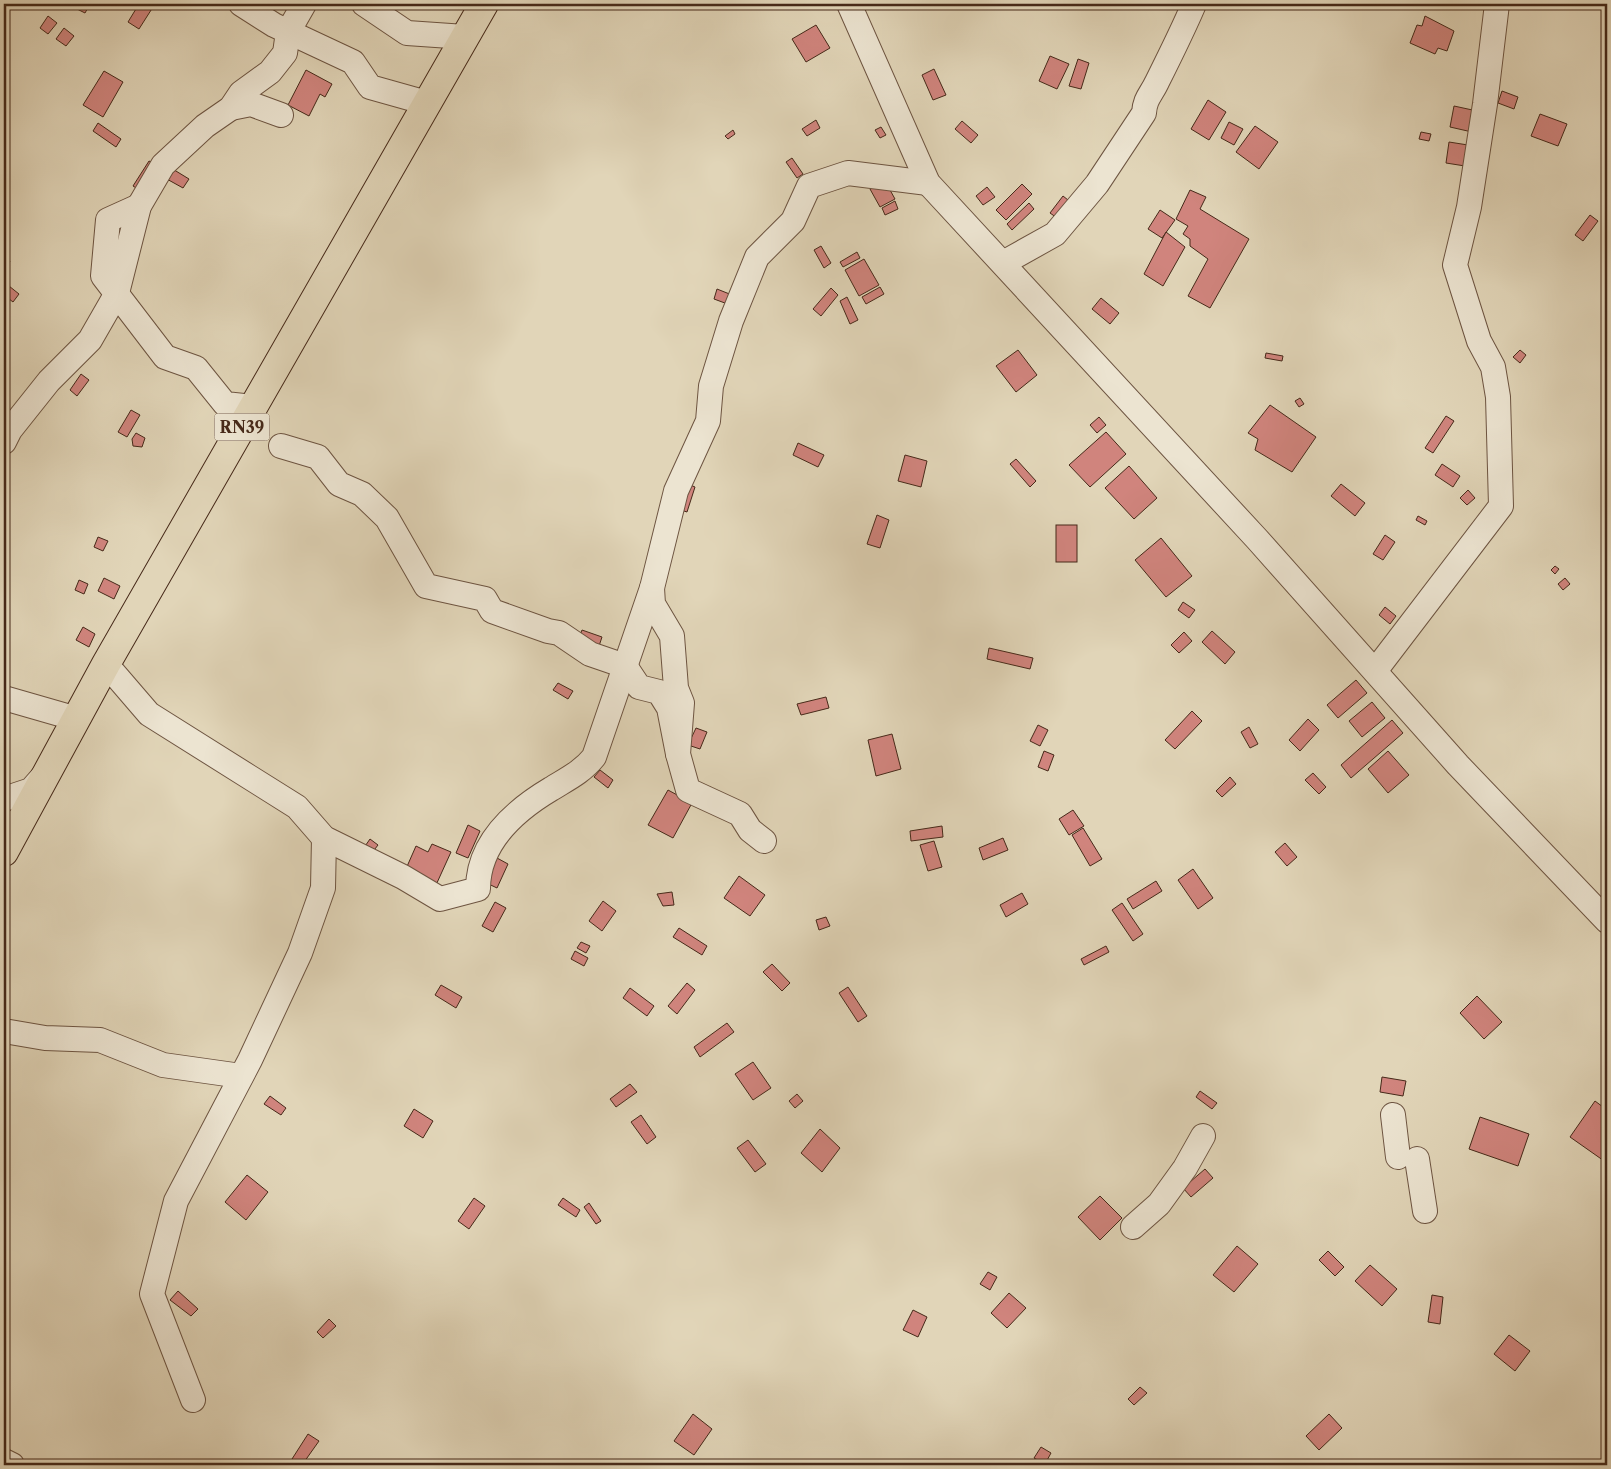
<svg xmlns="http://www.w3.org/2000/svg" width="1611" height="1469" font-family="'Libre Caslon Text',serif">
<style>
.building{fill:#d0847d;stroke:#462919}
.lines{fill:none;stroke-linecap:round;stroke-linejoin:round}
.minor-casing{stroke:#6d5441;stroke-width:26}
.highway-casing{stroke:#462919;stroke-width:30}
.minor{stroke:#ece4d1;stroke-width:24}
.highway{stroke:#e1d5b8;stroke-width:28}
.labels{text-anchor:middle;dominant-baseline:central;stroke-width:4;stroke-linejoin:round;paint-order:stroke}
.shield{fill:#ece4d1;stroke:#786150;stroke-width:1}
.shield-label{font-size:16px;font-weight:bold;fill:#462919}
</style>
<rect width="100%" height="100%" fill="#e1d5b8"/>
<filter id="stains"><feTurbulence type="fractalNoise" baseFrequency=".004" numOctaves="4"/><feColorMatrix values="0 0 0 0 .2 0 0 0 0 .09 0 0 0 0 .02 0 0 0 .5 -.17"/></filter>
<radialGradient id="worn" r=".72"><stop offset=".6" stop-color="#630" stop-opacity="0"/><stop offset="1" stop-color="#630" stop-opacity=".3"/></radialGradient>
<g class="building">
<polygon points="67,4 90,4 85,13"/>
<polygon points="139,4 147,4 153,7 139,29 128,22"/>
<polygon points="48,16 57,23 48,34 40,28"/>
<polygon points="1425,16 1454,31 1447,51 1438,48 1435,54 1410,43 1417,25 1422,26"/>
<polygon points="816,25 830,48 806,62 792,39"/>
<polygon points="64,28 74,36 66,46 56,39"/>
<polygon points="1050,56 1069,64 1057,89 1039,81"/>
<polygon points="1078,59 1089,63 1081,89 1069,86"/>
<polygon points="934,69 946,95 933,100 922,75"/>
<polygon points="306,70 332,84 325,97 320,94 309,116 288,105"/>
<polygon points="104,71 123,82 103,117 83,105"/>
<polygon points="1502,91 1518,97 1514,109 1498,103"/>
<polygon points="1208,100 1226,112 1209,140 1191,129"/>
<polygon points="1454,106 1477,111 1472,132 1450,127"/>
<polygon points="1540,114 1567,124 1558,146 1531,136"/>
<polygon points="816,120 820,128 807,136 802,129"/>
<polygon points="962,121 978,135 971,143 955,129"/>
<polygon points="1229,122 1243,129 1234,145 1221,138"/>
<polygon points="98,123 121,139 116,147 93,131"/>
<polygon points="1255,126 1278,142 1259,169 1236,152"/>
<polygon points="881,127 886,135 880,138 875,130"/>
<polygon points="733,130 735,134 728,139 725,136"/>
<polygon points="1421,132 1431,134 1429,141 1419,139"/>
<polygon points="1449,142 1468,145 1465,166 1446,163"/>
<polygon points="792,158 803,174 797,178 786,162"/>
<polygon points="149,161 157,165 141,191 133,186"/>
<polygon points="171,168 189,179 183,188 165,178"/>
<polygon points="885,181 895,199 880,207 870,189"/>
<polygon points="1022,184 1032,194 1006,220 996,210"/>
<polygon points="987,187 995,197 983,205 976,196"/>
<polygon points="1190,190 1206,197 1200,209 1249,239 1210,308 1188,296 1208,259 1190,246 1190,239 1183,234 1188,226 1176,219"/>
<polygon points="1063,196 1073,204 1060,220 1050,213"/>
<polygon points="895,201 898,209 885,215 882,208"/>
<polygon points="1029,203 1034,209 1012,230 1007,224"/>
<polygon points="1160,210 1175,220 1162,238 1148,229"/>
<polygon points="1590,215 1598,221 1583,241 1575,235"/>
<polygon points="1166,232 1185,247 1163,286 1144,274"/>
<polygon points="821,246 831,263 824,268 814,250"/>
<polygon points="857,252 860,258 843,267 840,262"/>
<polygon points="4,257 10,261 4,271"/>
<polygon points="864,259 879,285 859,296 845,270"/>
<polygon points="4,282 19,294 13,302 4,295"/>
<polygon points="880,287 884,294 866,304 862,297"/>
<polygon points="831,288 838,295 821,316 813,309"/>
<polygon points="717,289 737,297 733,306 714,299"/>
<polygon points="847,297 858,320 850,324 840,301"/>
<polygon points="1101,298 1119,313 1110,324 1092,309"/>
<polygon points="1018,350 1037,375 1016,392 996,366"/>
<polygon points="1520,350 1526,355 1520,363 1513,357"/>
<polygon points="1266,353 1283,356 1282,361 1265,358"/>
<polygon points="81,374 89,380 77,396 70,390"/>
<polygon points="1300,398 1304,404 1299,407 1295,401"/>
<polygon points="1270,405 1316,437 1292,472 1255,450 1258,439 1248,433"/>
<polygon points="131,410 140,415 127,437 118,432"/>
<polygon points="1446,416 1454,421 1433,453 1425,448"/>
<polygon points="1099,417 1106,425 1097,433 1090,425"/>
<polygon points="1106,432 1126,454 1090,487 1069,465"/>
<polygon points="136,433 145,438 142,447 133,446 132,439"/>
<polygon points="798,443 824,455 818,467 793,455"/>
<polygon points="905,455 927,461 921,487 898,481"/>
<polygon points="1016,459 1036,481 1030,487 1010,464"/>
<polygon points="1442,464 1460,476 1453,487 1435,475"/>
<polygon points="1129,466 1157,498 1134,519 1105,488"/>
<polygon points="688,484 695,487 687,512 678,509"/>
<polygon points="1341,484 1365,503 1355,516 1331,496"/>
<polygon points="1468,490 1475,498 1467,505 1460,498"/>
<polygon points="877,515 889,520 880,548 867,544"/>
<polygon points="1418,516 1427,521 1425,525 1416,520"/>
<rect x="1056" y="525" width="21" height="37"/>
<polygon points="1385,535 1395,542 1383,560 1373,554"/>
<polygon points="98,537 108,541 103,551 94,547"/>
<polygon points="1161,538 1192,576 1166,597 1135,560"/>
<polygon points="1555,566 1559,569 1555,574 1551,570"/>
<polygon points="104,578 120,586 114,599 98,591"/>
<polygon points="1565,578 1570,584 1563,590 1558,584"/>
<polygon points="79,580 88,584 84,594 75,590"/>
<polygon points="1183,602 1195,610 1189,618 1178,610"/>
<polygon points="1385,607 1396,616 1390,624 1379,615"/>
<polygon points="83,627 95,634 89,647 76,640"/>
<polygon points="582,630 602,637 598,649 578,640"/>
<polygon points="1212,631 1235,652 1225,664 1202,642"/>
<polygon points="1184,632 1192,641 1179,653 1171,645"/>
<polygon points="989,648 1033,658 1030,669 987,659"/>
<polygon points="1356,680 1367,693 1338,718 1327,705"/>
<polygon points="558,683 573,691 568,699 553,690"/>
<polygon points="826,697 829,708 801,715 797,704"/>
<polygon points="1372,702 1385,718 1362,737 1349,721"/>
<polygon points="1192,711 1202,721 1175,749 1165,740"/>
<polygon points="1308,719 1319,730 1300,751 1289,740"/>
<polygon points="1392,720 1403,733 1351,778 1341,765"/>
<polygon points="1038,725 1048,730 1040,746 1030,741"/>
<polygon points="1249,727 1258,744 1250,748 1241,732"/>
<polygon points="696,728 707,732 700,749 688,745"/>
<polygon points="892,734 901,769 876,776 868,740"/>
<polygon points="1044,751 1054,755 1048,771 1038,767"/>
<polygon points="1388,751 1409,775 1388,793 1368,769"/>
<polygon points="600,770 613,780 608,788 594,777"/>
<polygon points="1313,773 1326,787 1319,794 1305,780"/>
<polygon points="1230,777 1236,784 1222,797 1216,791"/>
<polygon points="668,790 692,803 673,838 648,825"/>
<polygon points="1073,810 1084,826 1069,835 1059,819"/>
<polygon points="468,825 480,831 468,858 456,853"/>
<polygon points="942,826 943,837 911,841 910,831"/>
<polygon points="1083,828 1102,859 1090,866 1072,835"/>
<polygon points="1003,838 1008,850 983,860 979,848"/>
<polygon points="370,839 378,845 368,858 361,852"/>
<polygon points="934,841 942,867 928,871 920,845"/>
<polygon points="1285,843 1297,857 1287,866 1275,852"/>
<polygon points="432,844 451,852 436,885 405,871 416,846 428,852"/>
<polygon points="497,858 508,864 497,888 478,879 491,870"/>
<polygon points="1193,869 1213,898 1198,909 1178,880"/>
<polygon points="739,876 765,895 750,916 724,898"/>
<polygon points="1156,881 1162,891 1133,909 1127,899"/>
<polygon points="672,892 674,905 663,906 657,894"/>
<polygon points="1022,893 1028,904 1006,917 1000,905"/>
<polygon points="603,901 616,911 602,931 589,921"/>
<polygon points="495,902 506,908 493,932 482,926"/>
<polygon points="1122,903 1143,934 1133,941 1112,910"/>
<polygon points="826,917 830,926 819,930 816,920"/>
<polygon points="679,928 707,946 702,955 673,937"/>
<polygon points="581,942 590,946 586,953 577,948"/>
<polygon points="1106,946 1109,952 1084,965 1081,959"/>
<polygon points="575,951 588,958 584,966 571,959"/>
<polygon points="772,964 790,983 782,991 763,972"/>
<polygon points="687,983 695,990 677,1014 668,1006"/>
<polygon points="441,985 462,997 456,1008 435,995"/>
<polygon points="848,987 867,1016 858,1022 839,993"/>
<polygon points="630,988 654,1006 647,1016 623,998"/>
<polygon points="1477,996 1502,1022 1484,1039 1460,1013"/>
<polygon points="727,1023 734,1032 700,1057 694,1047"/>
<polygon points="753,1062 771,1088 753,1100 735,1074"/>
<polygon points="1382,1077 1406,1081 1403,1096 1380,1092"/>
<polygon points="630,1084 637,1092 616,1107 610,1099"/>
<polygon points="1200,1091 1217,1103 1212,1109 1196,1097"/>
<polygon points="797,1094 803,1101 795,1108 789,1101"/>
<polygon points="270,1096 286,1108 281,1115 264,1104"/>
<polygon points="1595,1101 1607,1110 1607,1163 1570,1137"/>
<polygon points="414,1109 433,1121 423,1138 404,1126"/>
<polygon points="641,1115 656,1137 647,1144 631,1122"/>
<polygon points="1480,1117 1529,1134 1518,1166 1469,1149"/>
<polygon points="820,1129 840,1148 822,1172 801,1153"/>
<polygon points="748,1140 766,1164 755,1172 737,1148"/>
<polygon points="1205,1169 1213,1178 1191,1197 1183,1188"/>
<polygon points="247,1175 268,1192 246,1220 225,1202"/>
<polygon points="1100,1196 1122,1218 1100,1240 1078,1217"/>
<polygon points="474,1198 485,1206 469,1229 458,1221"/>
<polygon points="563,1198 580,1210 576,1217 558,1205"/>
<polygon points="589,1203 601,1221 596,1224 584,1207"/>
<polygon points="1237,1246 1258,1264 1234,1292 1213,1275"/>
<polygon points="1328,1251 1344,1267 1335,1276 1319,1260"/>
<polygon points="1370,1265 1397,1289 1382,1306 1355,1281"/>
<polygon points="988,1272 997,1277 990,1290 980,1284"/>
<polygon points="178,1291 198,1309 191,1316 170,1300"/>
<polygon points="1009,1293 1026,1308 1007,1328 991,1313"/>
<polygon points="1432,1295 1443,1297 1440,1324 1428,1322"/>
<polygon points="913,1310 927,1317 918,1337 903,1330"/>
<polygon points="329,1319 336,1326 323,1338 317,1332"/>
<polygon points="1509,1335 1530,1351 1515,1371 1494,1354"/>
<polygon points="1140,1387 1147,1393 1134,1405 1128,1399"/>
<polygon points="693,1414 712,1429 694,1455 674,1441"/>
<polygon points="1329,1414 1342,1428 1319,1450 1306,1436"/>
<polygon points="308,1434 319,1441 302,1465 292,1459"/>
<polygon points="1041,1447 1051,1453 1045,1464 1034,1458"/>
</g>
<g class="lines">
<defs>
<g id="minor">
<polyline points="241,4 274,25 353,62 370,87 427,103"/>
<polyline points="364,4 407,33 465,37"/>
<polyline points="849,4 928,183 1257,539 1458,765 1607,921"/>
<polyline points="231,108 251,104 281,115"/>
<polyline points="139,206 108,220 103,276 165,357 196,368 225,404 253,407"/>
<path d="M1003,263L1055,234L1097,184L1144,113C1145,98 1151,95 1157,82C1170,56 1183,30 1194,4"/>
<polyline points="4,442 10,430 49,381 90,340 117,293 139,206 163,165 205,126 231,108 241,93 270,72 285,53 288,32 304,4"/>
<polyline points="281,446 318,457 339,484 362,494 387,518 426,586 485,599 492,611 548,631 559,633 590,654 625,666 639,687 659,692 669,708 678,754"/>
<polyline points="652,588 653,604 672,636 676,688 682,703 678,754 688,790 740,814 750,830 764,841"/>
<path d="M106,664L149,714L297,807L324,838L403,877L440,899L478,889C478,843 514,811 551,789C567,779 582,772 594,757L652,588L676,491L708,421L711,386L731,321L757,257L793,221L809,186L848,173L928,183"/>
<polyline points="1375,671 1501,506 1498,397 1493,367 1479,341 1455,265 1469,207 1485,104 1497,4"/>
<polyline points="4,698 77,719"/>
<polyline points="4,799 31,790 45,774"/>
<polyline points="4,1031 45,1038 100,1040 163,1065 241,1076"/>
<polyline points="1393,1115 1398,1157"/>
<polyline points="1417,1159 1425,1211"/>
<polyline points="1133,1227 1159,1204 1185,1168 1203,1136"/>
<polyline points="193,1400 152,1294 176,1201 250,1060 300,953 323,888 324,838"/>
<polyline points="4,1461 12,1465"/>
</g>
<polyline id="highway" points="4,852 106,664 484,4"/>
</defs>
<use href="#minor" class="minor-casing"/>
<use href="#highway" class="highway-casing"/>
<use href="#minor" class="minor"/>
<use href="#highway" class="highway"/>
</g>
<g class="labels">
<rect class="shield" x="214.5" y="413.5" width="55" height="27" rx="4"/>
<g class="shield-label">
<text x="242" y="427">RN39</text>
</g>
</g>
<rect width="1611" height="1469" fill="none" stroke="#e1d5b8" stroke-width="20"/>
<rect x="5" y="5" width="1601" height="1459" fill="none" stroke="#462919" stroke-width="2.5"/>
<rect x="10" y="10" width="1591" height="1449" fill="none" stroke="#462919"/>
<rect width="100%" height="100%" filter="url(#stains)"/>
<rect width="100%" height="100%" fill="url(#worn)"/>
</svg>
